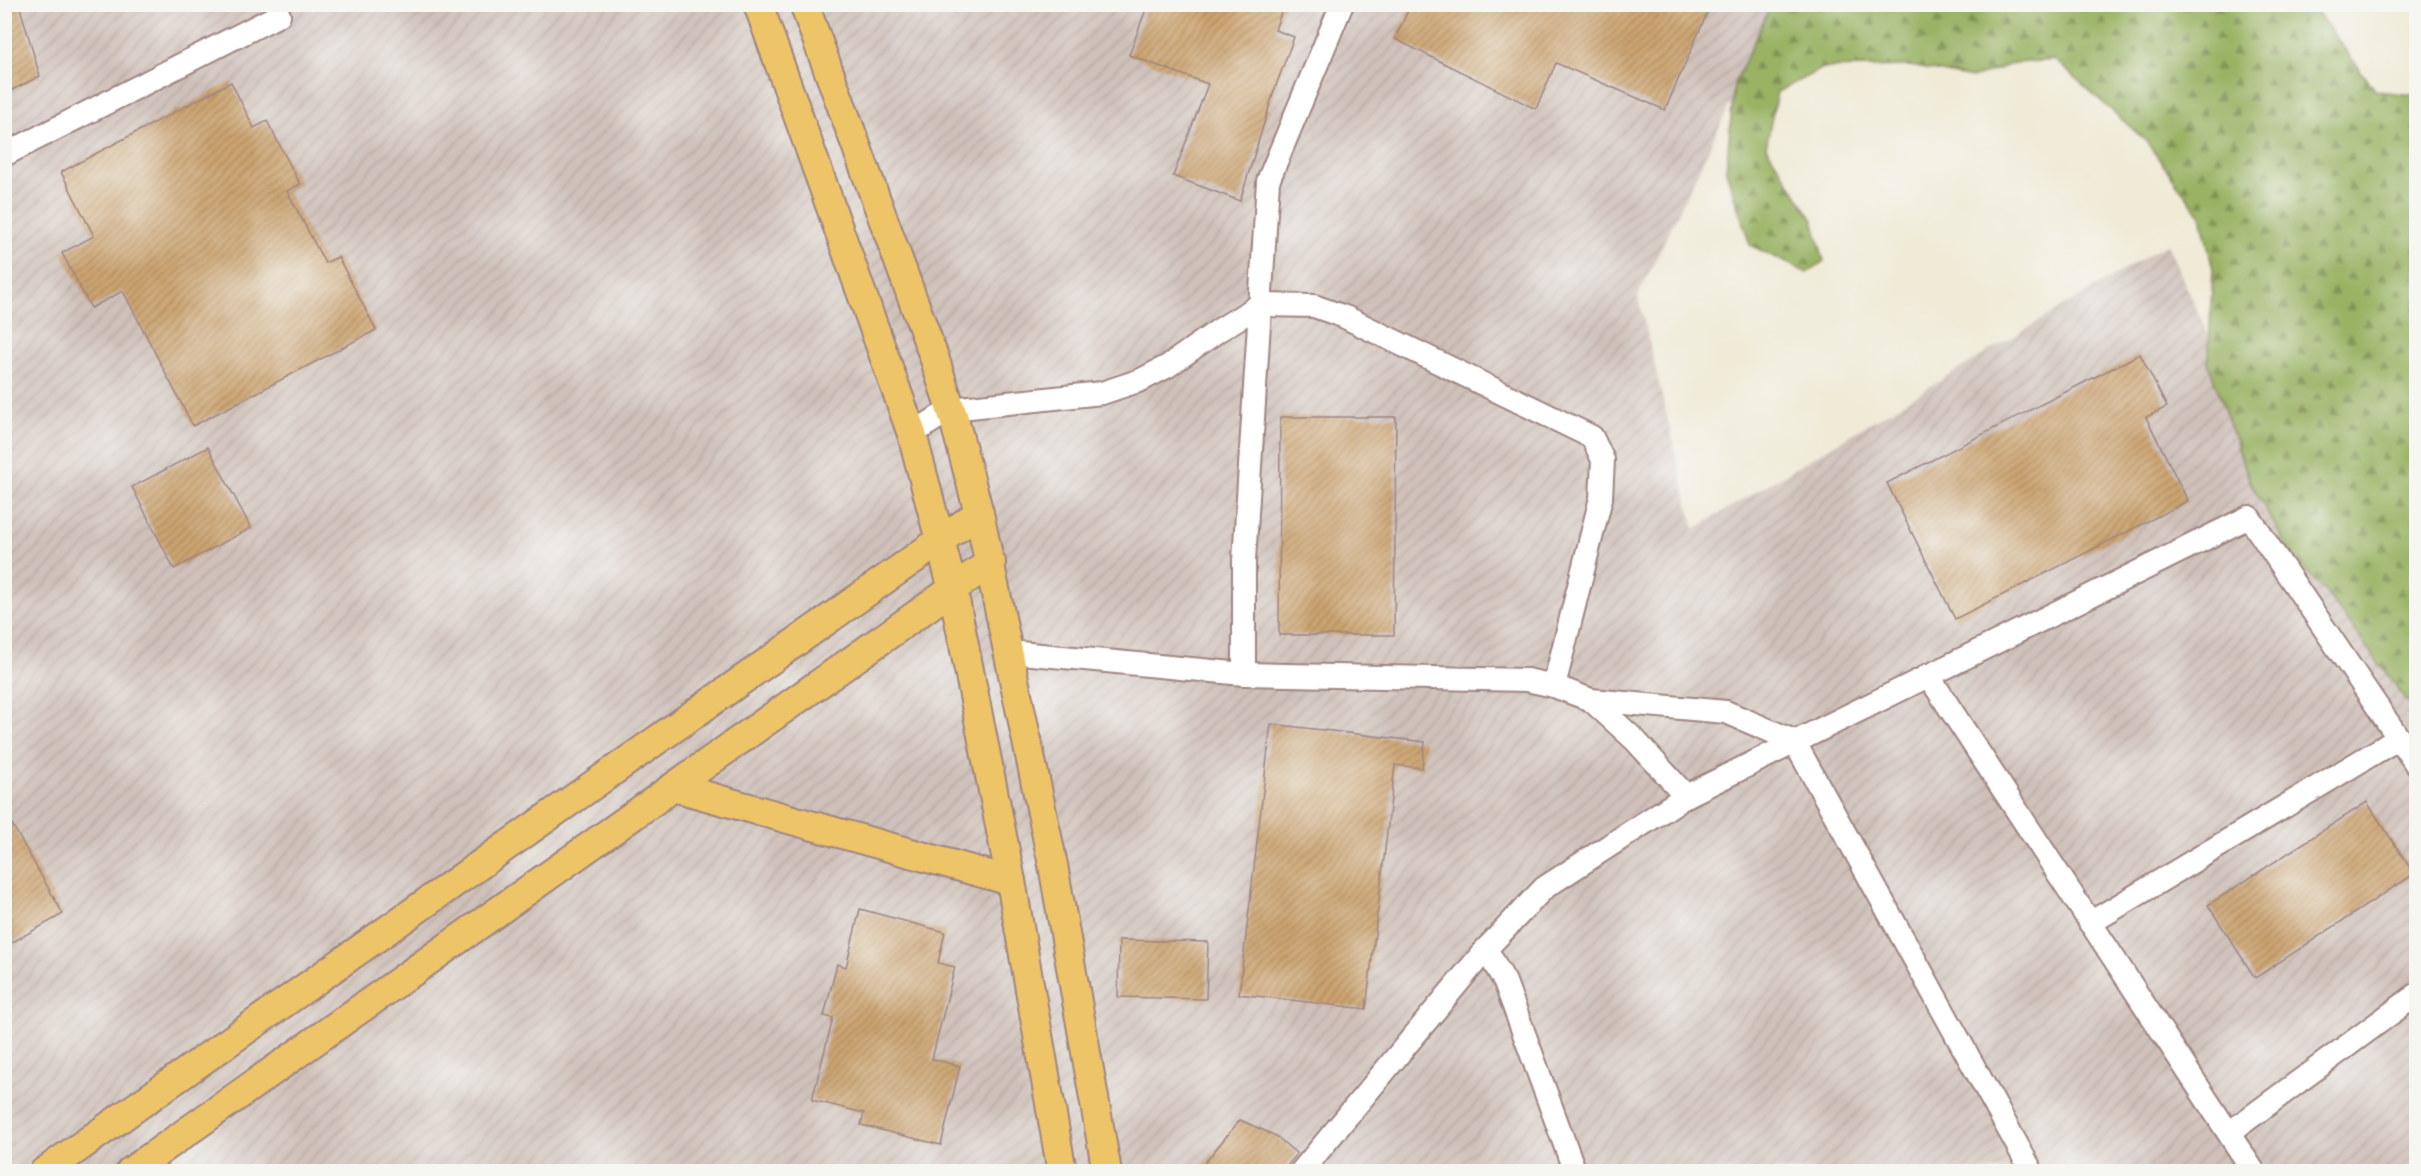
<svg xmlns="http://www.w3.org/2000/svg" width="2421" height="1176" font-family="'Balsamiq Sans',sans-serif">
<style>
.industrial{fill:url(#industrial-furrows)}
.forest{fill:url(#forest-firs);stroke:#726847;stroke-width:1.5}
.building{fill:url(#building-hatch)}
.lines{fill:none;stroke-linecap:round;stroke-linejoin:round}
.minor-casing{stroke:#9d8581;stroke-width:26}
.major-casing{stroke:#9d8581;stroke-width:32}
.minor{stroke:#fff;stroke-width:22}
.major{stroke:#eec469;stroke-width:28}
</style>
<defs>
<pattern id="industrial-furrows" width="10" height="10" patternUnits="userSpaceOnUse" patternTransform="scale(1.5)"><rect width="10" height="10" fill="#cfc1ba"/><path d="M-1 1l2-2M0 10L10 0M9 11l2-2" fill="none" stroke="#b3a5a0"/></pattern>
<pattern id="forest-firs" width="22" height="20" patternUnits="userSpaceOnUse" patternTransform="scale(1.5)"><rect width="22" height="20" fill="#99b263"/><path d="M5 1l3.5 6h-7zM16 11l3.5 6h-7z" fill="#7f9052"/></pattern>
<pattern id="building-hatch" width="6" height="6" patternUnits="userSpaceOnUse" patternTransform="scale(1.5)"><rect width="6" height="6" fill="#cca471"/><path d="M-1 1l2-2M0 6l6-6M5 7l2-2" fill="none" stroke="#a8855d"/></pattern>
</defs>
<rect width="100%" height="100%" fill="#f6f6f2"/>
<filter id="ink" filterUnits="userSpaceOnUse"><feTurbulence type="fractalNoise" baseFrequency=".0167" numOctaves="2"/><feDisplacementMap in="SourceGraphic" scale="12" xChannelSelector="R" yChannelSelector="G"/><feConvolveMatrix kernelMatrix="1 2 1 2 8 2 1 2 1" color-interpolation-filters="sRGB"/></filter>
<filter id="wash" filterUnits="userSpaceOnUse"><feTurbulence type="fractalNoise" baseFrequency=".008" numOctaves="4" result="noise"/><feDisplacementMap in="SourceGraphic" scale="24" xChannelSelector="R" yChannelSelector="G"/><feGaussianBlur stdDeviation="1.35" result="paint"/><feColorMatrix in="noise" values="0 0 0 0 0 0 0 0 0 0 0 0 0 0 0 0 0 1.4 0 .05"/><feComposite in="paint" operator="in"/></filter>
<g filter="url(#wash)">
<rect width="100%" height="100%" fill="#f0ebd7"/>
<polygon class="industrial" points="5,5 1778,5 1638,296 1694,529 2167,244 2311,561 2416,694 2416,1171 5,1172"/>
<polygon class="forest" points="1771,5 2312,5 2376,91 2416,95 2416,713 2325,591 2294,558 2250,482 2208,363 2213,269 2201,216 2145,140 2055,60 2015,63 1972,78 1911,66 1823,68 1777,92 1766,147 1813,220 1824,261 1807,273 1750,245 1726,171 1734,85"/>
<g id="blocks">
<g class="building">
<polygon points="4,4 19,4 40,76 4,94"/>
<polygon points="1148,4 1284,4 1275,30 1294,37 1274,91 1240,201 1173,176 1208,84 1129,55"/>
<polygon points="1411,4 1711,4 1665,110 1556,63 1536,109 1395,39"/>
<polygon points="231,82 254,128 267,121 300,184 287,191 325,263 338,257 376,330 193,426 123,291 91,308 62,253 94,236 61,172"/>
<polygon points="2140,354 2167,407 2146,417 2188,501 1955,619 1887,483"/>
<polygon points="1280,417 1396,417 1394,635 1279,635"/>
<polygon points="208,447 251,528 174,569 132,487"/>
<polygon points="1271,724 1425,742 1422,768 1395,765 1366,1009 1239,994"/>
<polygon points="2367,802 2414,874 2255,978 2208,905"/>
<polygon points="4,810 63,914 4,947"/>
<polygon points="860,909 945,932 938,963 955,967 932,1059 960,1066 941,1145 861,1125 864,1113 812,1100 833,1018 824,1016 837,964 846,967"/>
<polygon points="1119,940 1208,942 1206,999 1118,997"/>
<polygon points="1240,1120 1276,1136 1297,1154 1282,1172 1197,1172"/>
</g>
</g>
</g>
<g filter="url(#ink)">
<use href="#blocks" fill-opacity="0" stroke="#9d8581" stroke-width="1.5"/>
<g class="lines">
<defs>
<g id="minor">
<polyline points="4,155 279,15"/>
<polyline points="912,434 951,409 1102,393 1141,380 1168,366 1219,330 1260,305 1314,306 1345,317 1592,437 1603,460 1601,498 1554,686"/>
<polyline points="1009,652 1244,674 1527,680 1554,686 1591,700 1635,740 1686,796 1544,888 1486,949 1301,1172"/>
<polyline points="1244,674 1244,561 1268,181 1342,4"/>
<polyline points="1928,675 2254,1172"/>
<polyline points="1591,700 1726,712 1794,741 2032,1172"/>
<polyline points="1686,796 2249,517 2416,764"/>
<polyline points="2090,923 2399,738"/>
<polyline points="1486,949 1505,982 1575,1172"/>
<polyline points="2229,1133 2416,995"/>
</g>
<g id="major">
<polyline points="758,4 912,434 953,590 1011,881 1062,1172"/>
<polyline points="804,4 934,357 954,419 979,513 1053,865 1107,1172"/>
<polyline points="674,787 1011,881"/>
<polyline points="44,1172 979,513"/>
<polyline points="130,1172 991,562"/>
</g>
</defs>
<use href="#minor" class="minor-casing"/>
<use href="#major" class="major-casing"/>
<use href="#minor" class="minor"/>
<use href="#major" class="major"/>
</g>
</g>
<rect width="2421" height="1176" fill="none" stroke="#f6f6f2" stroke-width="24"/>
</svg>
